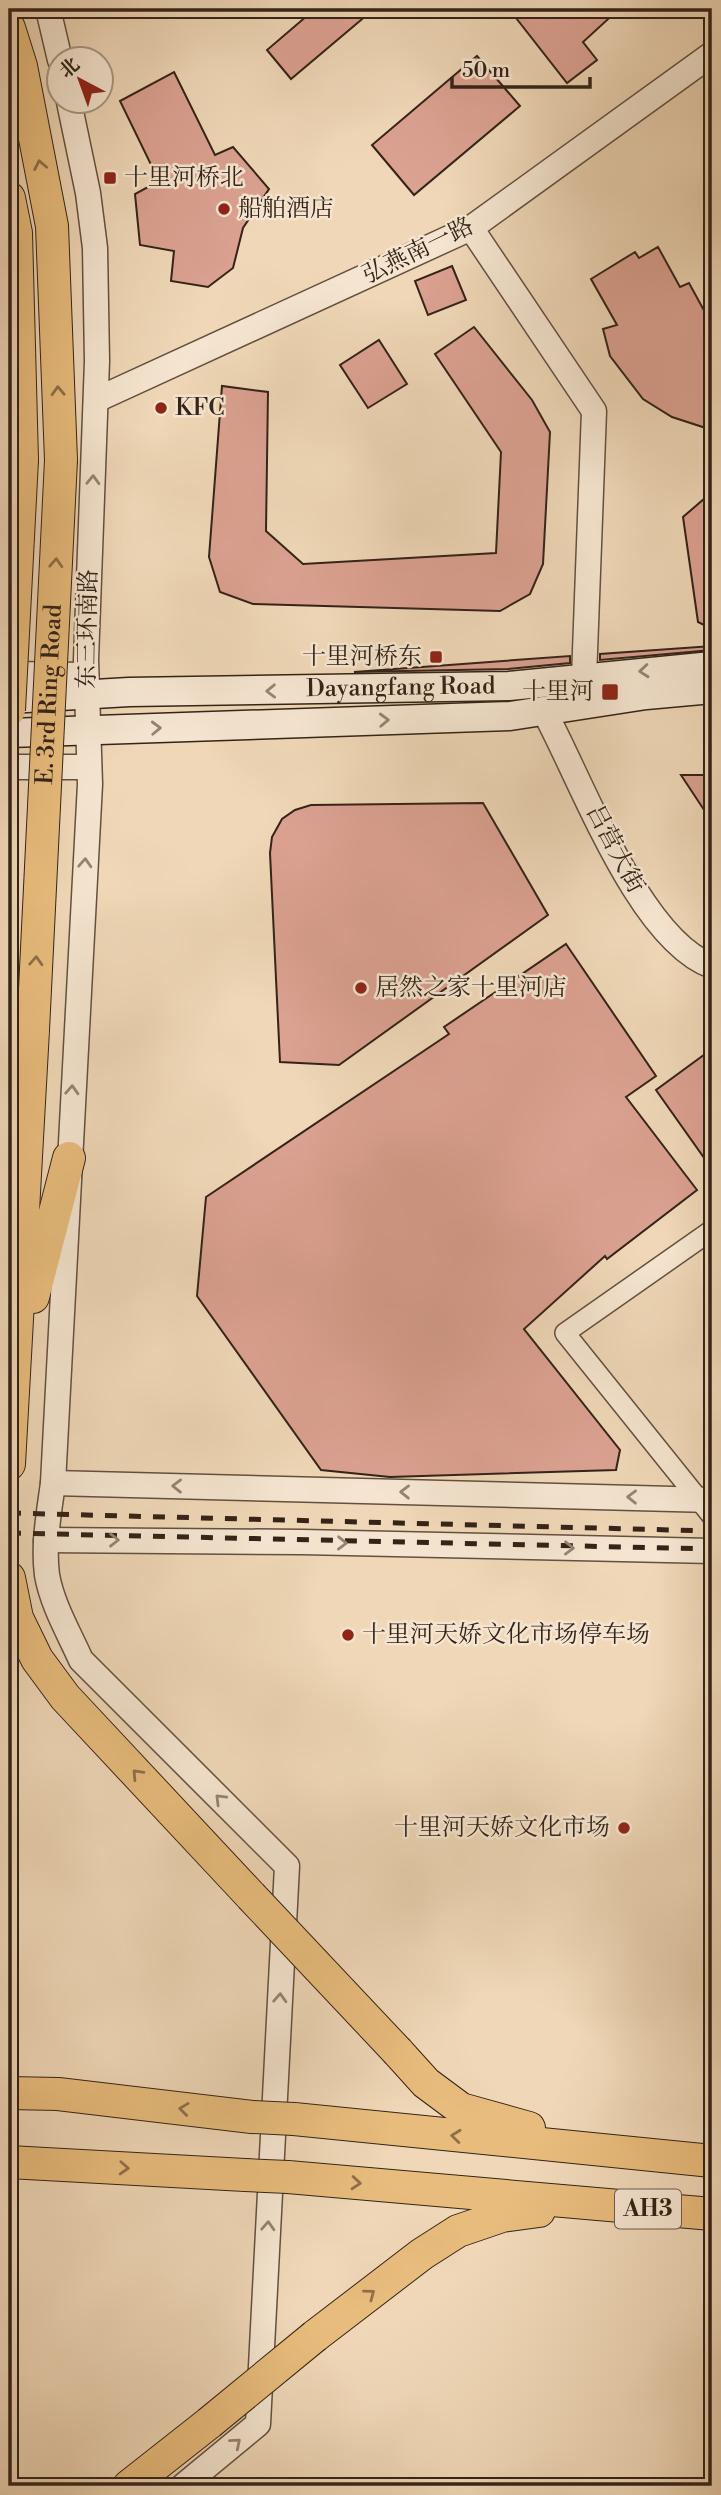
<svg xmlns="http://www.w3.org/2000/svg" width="721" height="2495" font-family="'Libre Bodoni','Noto Serif SC',serif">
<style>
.building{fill:#dba191;stroke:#342318;stroke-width:2}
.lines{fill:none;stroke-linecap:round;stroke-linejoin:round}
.minor-casing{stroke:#635040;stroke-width:22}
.tertiary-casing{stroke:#635040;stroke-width:27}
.secondary-casing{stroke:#342318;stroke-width:31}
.trunk-casing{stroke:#342318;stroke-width:34}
.minor{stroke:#f5e5d0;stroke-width:19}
.tertiary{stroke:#f5e5d0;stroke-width:24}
.secondary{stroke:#f5e5d0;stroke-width:28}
.trunk{stroke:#e8bc7c;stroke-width:32}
.rail{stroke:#342318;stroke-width:5;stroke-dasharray:12 12;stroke-linecap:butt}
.trunk-bridge-casing{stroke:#342318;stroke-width:34;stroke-linecap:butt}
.trunk-bridge{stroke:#e8bc7c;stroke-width:32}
.oneway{stroke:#8e704a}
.oneway2{stroke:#948474}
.poi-dot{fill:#8f2418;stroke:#f5e5d0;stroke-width:2.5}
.labels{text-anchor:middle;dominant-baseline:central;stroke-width:5;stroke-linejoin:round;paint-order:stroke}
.shield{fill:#f5e5d0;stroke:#6e5d4f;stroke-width:2}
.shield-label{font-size:23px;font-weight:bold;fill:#342318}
.poi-label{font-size:24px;fill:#342318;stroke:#f5e5d0;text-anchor:start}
.street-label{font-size:24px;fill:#342318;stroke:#f5e5d0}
</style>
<rect width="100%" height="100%" fill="#efd7b7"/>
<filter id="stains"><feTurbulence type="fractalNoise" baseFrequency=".00286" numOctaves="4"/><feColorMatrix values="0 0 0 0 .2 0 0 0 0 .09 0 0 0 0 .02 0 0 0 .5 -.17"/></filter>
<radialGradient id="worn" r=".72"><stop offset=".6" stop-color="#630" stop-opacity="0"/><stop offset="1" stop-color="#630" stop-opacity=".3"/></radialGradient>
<g class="building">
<polygon points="315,9 374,9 291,79 267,50"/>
<polygon points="509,9 619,9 583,42 597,60 567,83"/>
<polygon points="477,56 520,106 414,195 372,145"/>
<polygon points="174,72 215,155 233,147 269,189 243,228 233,268 208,287 171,281 174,251 140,245 135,194 159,181 120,101"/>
<polygon points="658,247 680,287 689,283 712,325 712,430 672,417 643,399 610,356 603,329 617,325 591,279 635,252 639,258"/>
<polygon points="452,266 466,300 428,315 415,281"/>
<polygon points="474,327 532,400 550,432 543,564 530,594 500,611 253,604 220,592 209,557 222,386 268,392 266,531 303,564 496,553 501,452 435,354"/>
<polygon points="379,340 407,384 368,408 340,365"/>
<polygon points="712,492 712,629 698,622 683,517"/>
<polygon points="712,646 712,650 600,660 600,654"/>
<polygon points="570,656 570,663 508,669 354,672"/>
<polygon points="681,775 712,775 712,822"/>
<polygon points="483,803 548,915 339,1065 280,1062 270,853 272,837 282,819 295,810 311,805"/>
<polygon points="566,944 656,1076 626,1097 697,1190 607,1259 605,1256 524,1329 620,1450 616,1470 390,1477 321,1470 197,1296 206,1197 449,1034 444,1027"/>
<polygon points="712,1049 712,1169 656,1090"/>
</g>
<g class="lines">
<defs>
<polyline id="minor" points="712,1230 565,1333 712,1516"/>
<g id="tertiary">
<polyline points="48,9 60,60"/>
<path d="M69,102L88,193L95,248L97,361L86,660L90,784L53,1483C49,1513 43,1544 47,1575C52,1604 69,1633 81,1660L287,1866L258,2424L183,2486"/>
<polyline points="471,228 594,411 584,678"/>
<polyline points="96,400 471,228 712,54"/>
<polyline points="9,674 86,675"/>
<path d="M544,711C581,779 639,940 712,966"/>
<polyline points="9,767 89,767"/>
<polyline points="53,1483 712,1500"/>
<polyline points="46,1540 302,1542 712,1551"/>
</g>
<g id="secondary">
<path id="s1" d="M9,699L129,692L509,686L712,666"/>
<polyline points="9,733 510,716 646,695 712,689"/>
</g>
<g id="trunk">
<polyline points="9,28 21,66 52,226 61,460"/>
<polyline points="9,198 16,233 22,460"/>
<polyline points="33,1297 69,1158"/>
<polyline points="9,1464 33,1030"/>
<polyline points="9,1578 17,1618 37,1659 65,1697 251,1896"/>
<polyline points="398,2052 426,2083 461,2109 529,2128"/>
<polyline points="9,2093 58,2094 252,2117"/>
<polyline points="294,2119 712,2161"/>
<polyline points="9,2162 245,2175"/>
<polyline points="288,2177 712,2214"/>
<polyline points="315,2336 422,2254 458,2231 502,2216 539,2211"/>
<polyline points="129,2486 209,2423"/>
</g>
</defs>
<use href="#minor" class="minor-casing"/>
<use href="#tertiary" class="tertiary-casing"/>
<use href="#secondary" class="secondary-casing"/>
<use href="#trunk" class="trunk-casing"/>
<use href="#minor" class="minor"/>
<use href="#tertiary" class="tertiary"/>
<use href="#secondary" class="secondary"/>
<use href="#trunk" class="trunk"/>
<g class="rail">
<polyline points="9,1513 712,1531"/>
<polyline points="9,1533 712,1549"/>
</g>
<defs>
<g id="trunk-bridge">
<polyline points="9,710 22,460"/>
<path id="s2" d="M33,1030L61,460"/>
<polyline points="251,1896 398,2052"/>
<polyline points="252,2117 294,2119"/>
<polyline points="245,2175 288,2177"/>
<polyline points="209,2423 315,2336"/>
</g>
</defs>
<use href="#trunk-bridge" class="trunk-bridge-casing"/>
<use href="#trunk-bridge" class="trunk-bridge"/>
</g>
<defs><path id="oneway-chevron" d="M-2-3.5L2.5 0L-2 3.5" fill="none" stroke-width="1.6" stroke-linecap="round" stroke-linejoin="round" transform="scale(1.75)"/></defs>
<g class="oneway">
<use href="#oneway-chevron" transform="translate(40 165) rotate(-101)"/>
<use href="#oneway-chevron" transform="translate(58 391) rotate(-92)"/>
<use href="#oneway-chevron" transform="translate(56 563) rotate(-87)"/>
<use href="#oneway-chevron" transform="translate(36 961) rotate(-87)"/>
<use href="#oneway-chevron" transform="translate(137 1774) rotate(-133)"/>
<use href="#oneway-chevron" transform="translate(184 2109) rotate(-173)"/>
<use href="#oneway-chevron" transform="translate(456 2136) rotate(-174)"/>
<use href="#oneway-chevron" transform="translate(124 2168) rotate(3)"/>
<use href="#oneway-chevron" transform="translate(356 2183) rotate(5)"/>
<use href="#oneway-chevron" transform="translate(370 2294) rotate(-37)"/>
</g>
<g class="oneway2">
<use href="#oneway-chevron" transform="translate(93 480) rotate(-88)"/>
<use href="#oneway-chevron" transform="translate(644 671) rotate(175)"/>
<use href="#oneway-chevron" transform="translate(271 691) rotate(179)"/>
<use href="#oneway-chevron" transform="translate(384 720) rotate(-2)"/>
<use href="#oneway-chevron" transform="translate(156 728) rotate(-2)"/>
<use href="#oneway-chevron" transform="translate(85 863) rotate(-87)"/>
<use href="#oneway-chevron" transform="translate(72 1090) rotate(-87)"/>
<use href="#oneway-chevron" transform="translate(177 1486) rotate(-179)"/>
<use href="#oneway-chevron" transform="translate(405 1492) rotate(-179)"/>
<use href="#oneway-chevron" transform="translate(632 1497) rotate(-179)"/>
<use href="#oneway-chevron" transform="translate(114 1540)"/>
<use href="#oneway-chevron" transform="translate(342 1543) rotate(1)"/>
<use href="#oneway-chevron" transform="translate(569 1548) rotate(1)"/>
<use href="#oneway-chevron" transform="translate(220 1799) rotate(-135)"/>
<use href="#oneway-chevron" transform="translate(280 1998) rotate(-87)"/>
<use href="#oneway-chevron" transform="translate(268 2226) rotate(-87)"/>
<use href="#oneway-chevron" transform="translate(236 2443) rotate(-40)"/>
</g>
<g class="poi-dot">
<rect x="103" y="171" width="14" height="14" rx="3.5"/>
<circle cx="224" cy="209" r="7"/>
<circle cx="161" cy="408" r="7"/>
<rect x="429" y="650" width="14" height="14" rx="3.5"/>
<rect x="601" y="683" width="18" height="18" rx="3.5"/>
<circle cx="361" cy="988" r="7"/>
<circle cx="348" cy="1635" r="7"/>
<circle cx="624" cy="1828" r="7"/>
</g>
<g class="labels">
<rect class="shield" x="615" y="2189.5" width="66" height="39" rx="5"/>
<g class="shield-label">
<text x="648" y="2209">AH3</text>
</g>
<g class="poi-label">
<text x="124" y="178">十里河桥北</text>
<text x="238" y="209">船舶酒店</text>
<text x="175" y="408">KFC</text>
<text x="422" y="657" text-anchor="end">十里河桥东</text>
<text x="594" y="692" text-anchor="end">十里河</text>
<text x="375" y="988">居然之家十里河店</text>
<text x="362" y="1635">十里河天娇文化市场停车场</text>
<text x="610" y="1828" text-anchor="end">十里河天娇文化市场</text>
</g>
<g class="street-label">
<text transform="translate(418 251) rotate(-26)">弘燕南一路</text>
<text transform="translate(88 629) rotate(-89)">东三环南路</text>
<text stroke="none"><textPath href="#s1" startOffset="392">Dayangfang Road</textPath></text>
<text stroke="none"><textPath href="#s2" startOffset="336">E. 3rd Ring Road</textPath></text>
<text transform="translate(615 849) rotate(62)">吕营大街</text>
</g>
</g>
<rect width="721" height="2495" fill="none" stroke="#efd7b7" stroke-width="35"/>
<rect x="10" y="10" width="700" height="2474" fill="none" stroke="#342318" stroke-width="3.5"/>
<rect x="18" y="18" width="686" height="2460" fill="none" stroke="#342318" stroke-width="2"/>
<g transform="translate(80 80) rotate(319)"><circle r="33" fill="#f5e5d0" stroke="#a89786" stroke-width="2"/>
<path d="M0-5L12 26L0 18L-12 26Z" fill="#8f2418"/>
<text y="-10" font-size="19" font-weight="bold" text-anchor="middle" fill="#342318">北</text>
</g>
<path d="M452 77v10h138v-10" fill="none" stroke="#342318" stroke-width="3.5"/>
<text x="462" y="77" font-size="21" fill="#342318" stroke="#f5e5d0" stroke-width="5" paint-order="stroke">50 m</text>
<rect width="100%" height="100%" filter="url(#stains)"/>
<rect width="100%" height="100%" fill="url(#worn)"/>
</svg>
